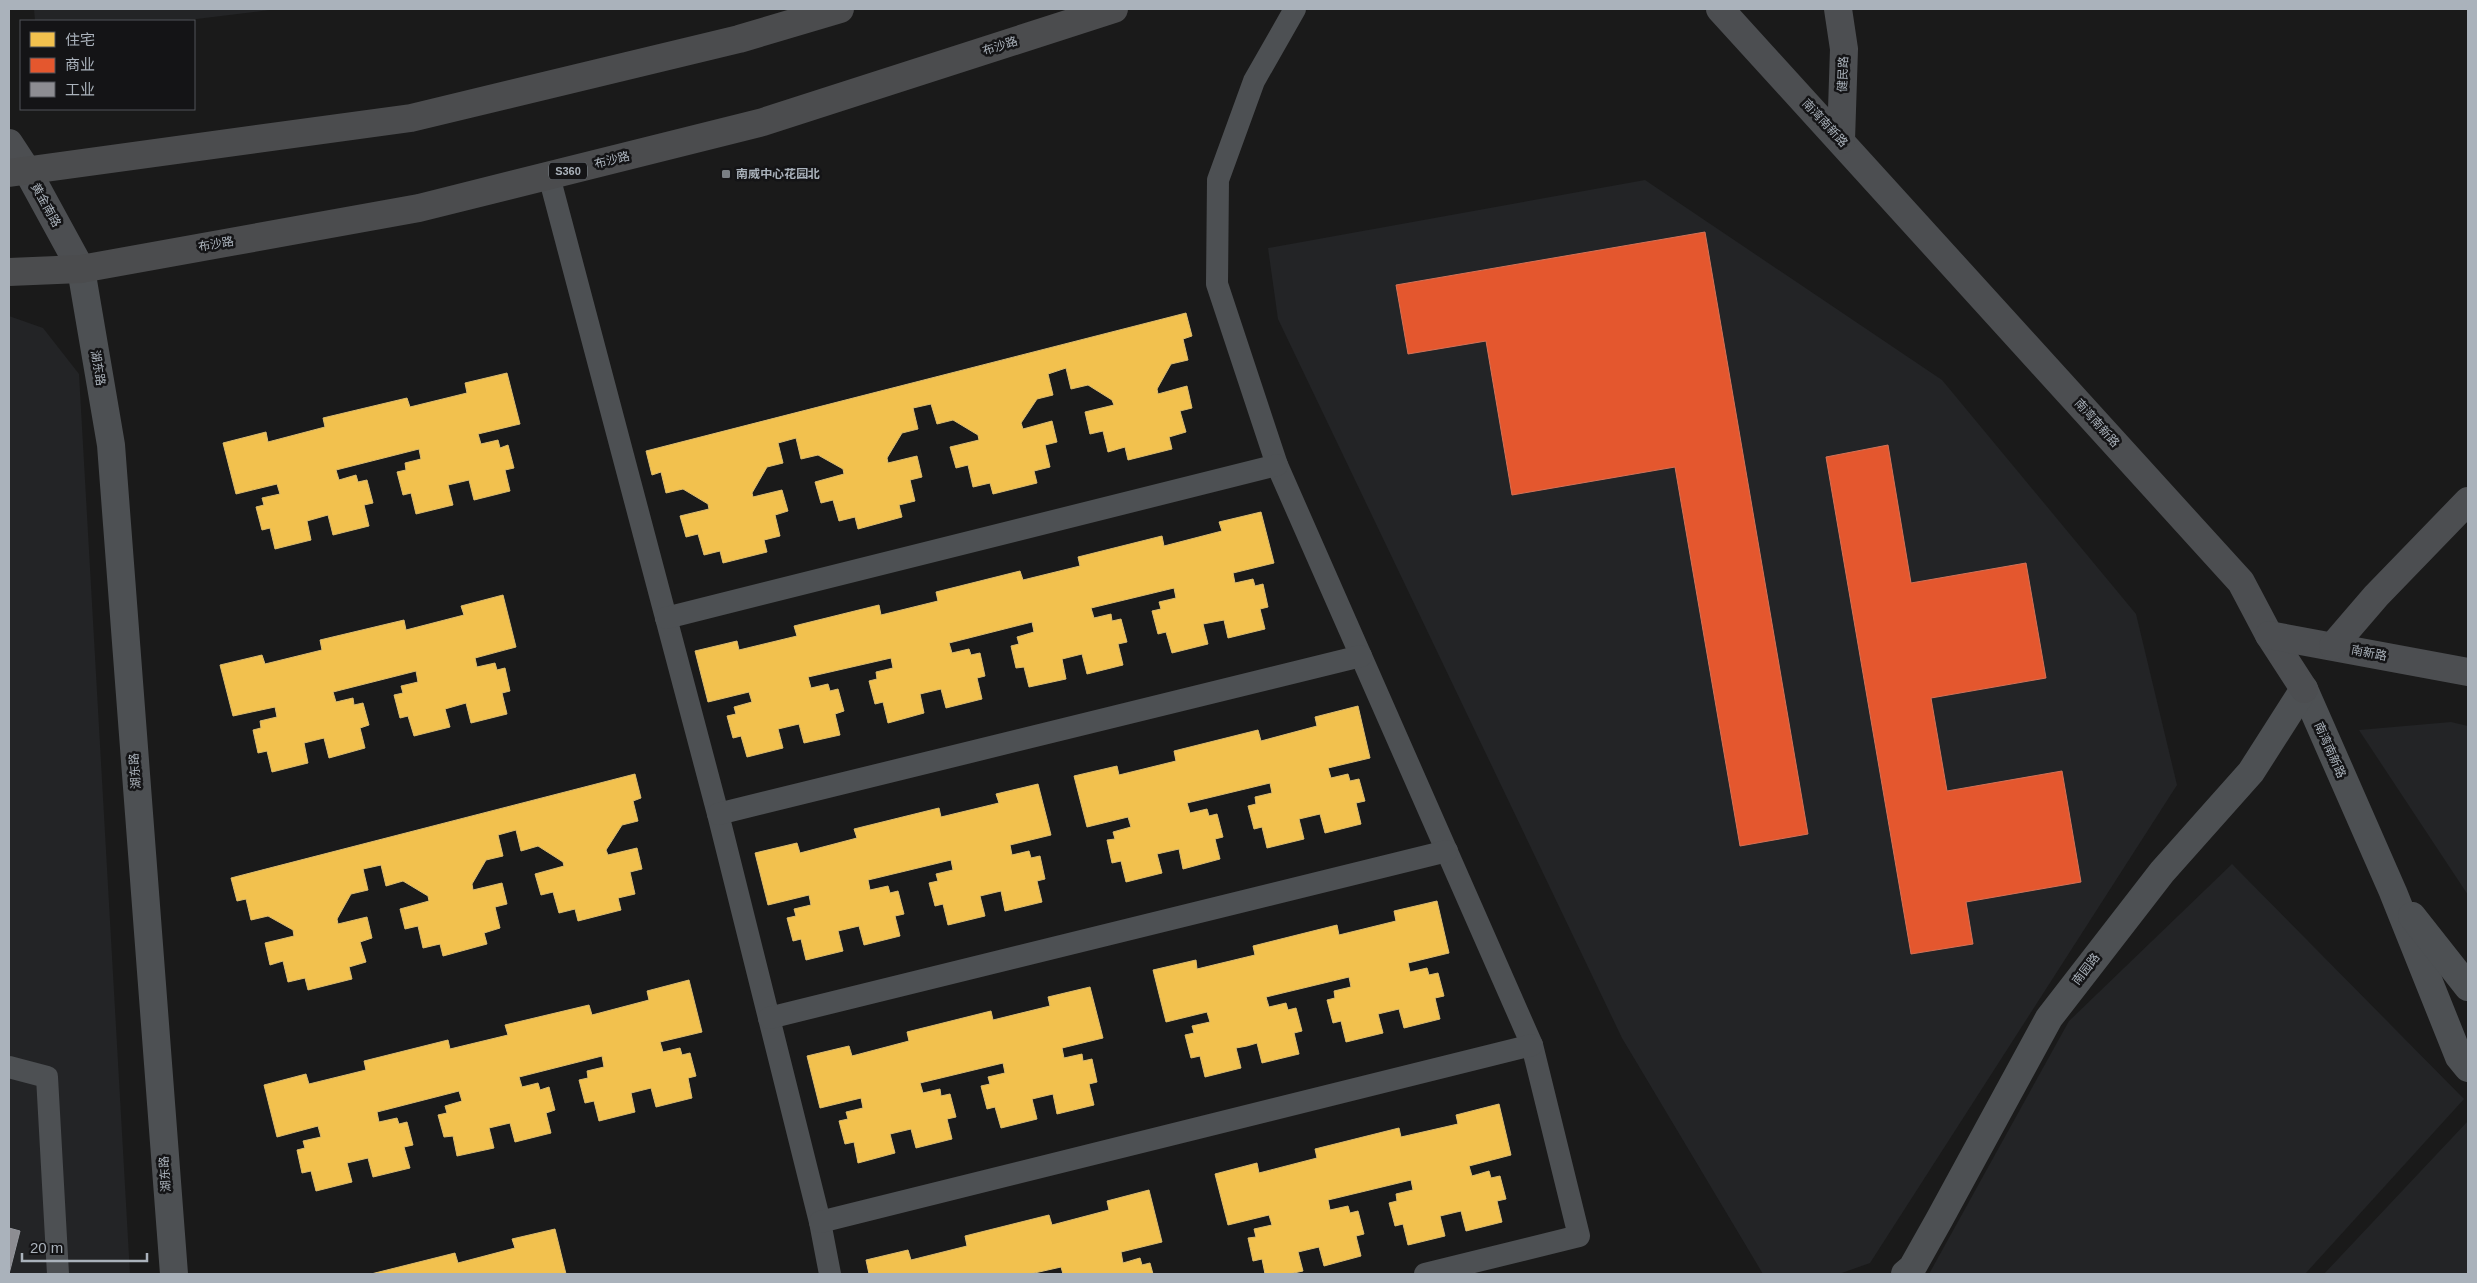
<svg xmlns="http://www.w3.org/2000/svg" width="2477" height="1283" font-family="Helvetica,'Noto Sans SC',sans-serif">
<style>
.built{fill:#232426}
.homes{fill:#f2c14e;stroke:#dcbc6f}
.shops{fill:#e4572e;stroke:#d37258}
.industry{fill:#8d8d92;stroke:#96989e}
.lines{fill:none;stroke-linecap:round;stroke-linejoin:round}
.lane{stroke:#4d5053;stroke-width:22}
.street{stroke:#4d5053;stroke-width:28}
.secondary{stroke:#4c4e51;stroke-width:28}
.primary{stroke:#4b4c4e;stroke-width:28}
.poi-dot{fill:#787d83;stroke:#141416;stroke-width:2}
.labels{text-anchor:middle;dominant-baseline:central;stroke-width:5;stroke-linejoin:round;paint-order:stroke}
.shield{fill:#141416;stroke:#7d838a;stroke-width:1}
.shield-label{font-size:11px;font-weight:bold;fill:#aab2bb}
.street-label{font-size:12px;fill:#aab2bb;stroke:#141416}
.poi-label{font-size:12px;font-weight:bold;fill:#aab2bb;stroke:#141416;text-anchor:start}
</style>
<rect width="100%" height="100%" fill="#1a1a1a"/>
<g class="built">
<polygon points="34,9 278,9 180,21 35,21"/>
<polygon points="1645,180 1942,380 2136,614 2177,785 1870,1263 1839,1274 1763,1274 1622,1038 1278,319 1268,248"/>
<polygon points="9,316 43,328 79,374 130,1274 9,1274"/>
<polygon points="2451,722 2468,726 2468,895 2359,730"/>
<polygon points="2232,864 2464,1099 2305,1274 1929,1274 2069,1021"/>
<polygon points="2468,1121 2468,1274 2324,1274"/>
</g>
<g class="homes">
<polygon points="1186,313 1192,336 1183,339 1188,360 1171,364 1157,389 1158,394 1187,386 1192,408 1180,411 1186,432 1169,437 1172,449 1128,460 1125,447 1108,452 1103,431 1090,434 1085,412 1114,405 1112,400 1088,385 1071,389 1066,368 1048,374 1053,395 1037,399 1021,423 1023,429 1052,421 1057,442 1045,445 1050,467 1034,471 1037,483 993,494 990,483 973,487 968,465 956,468 950,447 979,440 978,435 953,420 937,424 931,404 913,408 918,429 902,433 887,458 888,463 917,456 922,477 910,480 915,501 899,505 902,517 858,529 855,517 839,521 833,500 821,503 815,482 844,474 843,469 818,455 801,459 796,438 778,443 783,463 767,467 752,493 753,497 782,490 788,511 775,515 780,536 764,540 767,552 723,563 720,551 704,555 698,534 686,537 680,516 709,509 708,504 683,489 666,493 661,472 652,475 646,451"/>
<polygon points="507,373 520,424 478,434 481,444 498,440 500,448 508,445 514,468 505,470 510,491 474,500 469,480 448,485 453,505 416,514 411,493 403,495 397,472 406,470 405,463 421,459 419,449 336,470 339,480 356,475 358,482 367,480 373,503 364,505 369,526 333,535 328,515 307,521 311,540 275,549 270,528 262,530 256,507 264,505 262,498 280,494 277,484 236,494 223,443 266,432 268,442 325,427 323,418 407,398 410,407 467,393 465,383"/>
<polygon points="1261,512 1274,563 1233,573 1235,583 1253,579 1255,586 1263,584 1268,607 1260,609 1265,629 1228,638 1224,620 1203,624 1208,644 1172,653 1166,632 1158,634 1152,611 1161,609 1159,602 1176,598 1174,588 1091,608 1094,618 1111,614 1112,621 1121,619 1127,642 1118,644 1123,665 1087,674 1082,654 1062,659 1066,679 1029,687 1024,667 1016,668 1011,646 1019,644 1017,637 1034,632 1032,622 949,643 952,653 969,649 971,655 980,653 985,676 977,678 982,699 946,708 941,689 920,694 924,713 888,723 883,702 875,704 869,681 877,679 876,672 893,668 891,658 808,677 811,688 828,684 830,691 838,689 844,711 835,714 840,735 804,743 799,724 778,729 783,748 747,757 741,736 733,738 727,716 736,714 734,707 752,702 749,692 708,702 695,651 737,641 739,650 797,636 794,626 879,605 881,615 938,601 936,592 1020,571 1023,580 1080,566 1078,557 1162,536 1164,546 1222,531 1219,522"/>
<polygon points="503,595 516,647 475,658 477,667 495,663 497,670 505,668 510,691 502,693 507,714 471,723 466,703 445,709 450,727 414,736 408,716 400,718 394,695 403,693 401,686 418,682 416,671 333,692 336,702 353,698 354,705 363,703 369,725 360,728 365,748 329,758 324,738 304,743 308,763 272,772 267,751 258,753 253,730 261,728 260,721 277,717 275,707 233,716 220,665 262,655 265,664 322,650 320,640 404,620 406,630 464,615 461,606"/>
<polygon points="1358,706 1370,758 1328,768 1331,778 1348,774 1350,781 1359,779 1365,801 1356,803 1361,824 1325,833 1320,814 1299,819 1304,839 1267,848 1262,827 1254,829 1248,806 1256,804 1255,797 1272,793 1270,783 1187,803 1190,813 1207,809 1209,816 1217,814 1223,837 1215,839 1220,859 1183,869 1179,849 1157,854 1162,873 1126,882 1121,861 1112,863 1107,840 1115,839 1113,832 1131,827 1128,817 1087,827 1074,776 1117,766 1119,775 1176,761 1174,751 1258,730 1261,741 1317,726 1315,717"/>
<polygon points="635,774 641,798 633,801 638,821 622,825 606,850 608,855 637,848 642,869 630,872 635,894 618,898 621,910 578,921 575,909 559,913 553,892 541,895 535,874 564,866 563,862 538,846 521,851 516,830 498,835 503,856 486,860 472,884 473,890 502,883 507,904 495,907 500,928 484,933 487,944 443,956 440,944 423,948 418,926 405,929 400,909 429,901 428,896 403,881 386,886 381,865 363,869 368,890 351,894 337,919 338,924 367,917 372,938 360,942 366,962 349,967 352,979 308,990 305,978 288,982 283,961 270,965 265,943 294,936 293,930 268,916 251,920 246,899 237,901 231,878"/>
<polygon points="1038,784 1051,835 1010,845 1012,855 1029,851 1031,858 1040,856 1045,879 1037,881 1042,902 1005,911 1001,891 980,896 985,916 948,925 943,904 935,906 929,883 938,881 936,874 953,870 951,860 868,880 870,890 888,886 890,893 898,891 904,914 895,916 900,936 864,945 859,926 838,931 843,951 806,960 801,939 793,941 787,918 796,916 794,909 811,905 809,895 768,905 755,853 797,843 800,853 857,838 854,829 939,808 941,817 999,803 996,794"/>
<polygon points="1437,901 1449,953 1408,963 1410,972 1427,968 1429,975 1438,973 1444,996 1435,998 1440,1019 1404,1028 1399,1009 1378,1014 1383,1033 1346,1042 1341,1021 1333,1023 1327,1000 1335,998 1334,991 1351,987 1349,977 1266,997 1269,1007 1286,1003 1288,1010 1296,1008 1302,1031 1294,1033 1299,1054 1262,1063 1257,1043 1247,1046 1236,1048 1241,1068 1205,1077 1200,1056 1191,1058 1185,1035 1194,1033 1192,1026 1210,1022 1207,1012 1166,1022 1153,970 1196,960 1197,969 1255,955 1253,946 1337,925 1339,935 1396,921 1394,911"/>
<polygon points="689,980 702,1032 660,1042 663,1052 680,1048 682,1055 690,1053 696,1076 688,1078 692,1098 656,1107 651,1088 631,1093 635,1112 599,1121 594,1101 585,1103 579,1080 588,1078 587,1071 604,1067 602,1056 519,1077 522,1087 538,1083 540,1090 549,1087 555,1110 546,1113 551,1133 515,1142 510,1123 489,1128 494,1148 457,1156 453,1136 444,1137 438,1115 447,1113 445,1106 462,1101 459,1091 377,1112 379,1122 397,1118 399,1124 407,1122 413,1145 404,1147 410,1168 373,1177 368,1158 347,1163 352,1182 316,1191 311,1171 302,1173 297,1150 305,1148 303,1141 321,1137 318,1126 277,1137 264,1085 306,1074 309,1084 366,1070 364,1061 448,1040 450,1049 508,1035 505,1025 589,1005 592,1015 649,1000 647,991"/>
<polygon points="1090,987 1103,1038 1062,1048 1064,1058 1082,1054 1083,1061 1092,1059 1097,1082 1089,1084 1094,1105 1057,1114 1053,1094 1032,1099 1037,1119 1001,1128 995,1107 987,1109 981,1086 990,1084 988,1077 1005,1073 1003,1063 920,1083 923,1093 940,1089 941,1096 950,1094 956,1117 947,1119 952,1139 916,1148 911,1129 890,1134 895,1153 858,1163 854,1142 845,1144 839,1121 848,1119 846,1112 863,1108 861,1098 820,1108 807,1056 849,1046 852,1056 909,1041 907,1032 991,1011 993,1020 1050,1006 1048,997"/>
<polygon points="1499,1104 1511,1155 1469,1166 1472,1176 1489,1171 1491,1178 1500,1176 1506,1199 1497,1201 1502,1222 1466,1231 1461,1211 1440,1216 1445,1236 1408,1245 1403,1224 1395,1226 1389,1203 1397,1201 1396,1194 1413,1190 1411,1180 1328,1200 1330,1210 1348,1206 1350,1213 1358,1211 1364,1234 1356,1236 1361,1256 1324,1266 1319,1247 1298,1252 1303,1271 1289,1274 1265,1274 1262,1259 1253,1261 1248,1238 1256,1237 1254,1229 1272,1225 1269,1215 1228,1225 1215,1174 1257,1163 1259,1173 1317,1158 1315,1149 1399,1128 1401,1137 1458,1124 1456,1115"/>
<polygon points="1149,1190 1162,1242 1121,1252 1123,1263 1140,1258 1142,1265 1150,1263 1153,1274 1063,1274 1061,1267 1030,1274 869,1274 866,1260 908,1250 911,1260 967,1246 965,1236 1049,1215 1052,1225 1109,1210 1107,1201"/>
<polygon points="555,1229 566,1274 371,1274 455,1253 458,1263 515,1248 512,1239"/>
</g>
<g class="shops">
<polygon points="1705,232 1808,834 1740,846 1675,467 1512,495 1486,341 1408,354 1396,285"/>
<polygon points="1888,445 1911,583 2026,563 2046,678 1931,698 1947,791 2062,771 2081,882 1966,902 1973,944 1911,954 1826,457"/>
</g>
<polygon class="industry" points="9,1228 20,1231 9,1274"/>
<g class="lines">
<g class="lane">
<polyline points="1295,9 1254,81 1218,180 1217,284 1277,465 1532,1045 1579,1236 1425,1274"/>
<polyline points="549,176 718,814 820,1222 830,1274"/>
<polyline points="666,618 1277,465"/>
<polyline points="718,814 1361,656"/>
<polyline points="769,1018 1447,851"/>
<polyline points="9,1067 47,1077 58,1274"/>
<polyline points="820,1222 1532,1045"/>
</g>
<g class="street">
<polyline points="81,269 111,445 174,1274"/>
<polyline points="2304,689 2393,892 2459,1057 2468,1068"/>
<polyline points="2412,916 2468,987"/>
<polyline points="1905,1274 1912,1268 1939,1220 2049,1018 2162,872 2251,772 2304,689"/>
</g>
<g class="secondary">
<polyline points="1720,9 2241,582 2269,635 2304,689"/>
<polyline points="1838,9 1844,49 1841,140"/>
<polyline points="9,143 28,172 81,269"/>
<polyline points="2269,635 2468,672"/>
<polyline points="2333,646 2376,596 2468,501"/>
</g>
<g class="primary">
<polyline points="9,173 411,118 739,39 840,9"/>
<polyline points="9,272 81,269 419,208 763,122 1114,9"/>
</g>
</g>
<rect class="poi-dot" x="721" y="169" width="10" height="10" rx="2.5"/>
<g class="labels">
<rect class="shield" x="549" y="162.5" width="38" height="17" rx="4"/>
<g class="shield-label">
<text x="568" y="171">S360</text>
</g>
<g class="street-label">
<text transform="translate(1000 46) rotate(-18)">布沙路</text>
<text transform="translate(1843 74) rotate(-88)">健民路</text>
<text transform="translate(1825 123) rotate(47)">南湾南新路</text>
<text transform="translate(612 160) rotate(-14)">布沙路</text>
<text transform="translate(46 205) rotate(61)">黄金南路</text>
<text transform="translate(216 244) rotate(-10)">布沙路</text>
<text transform="translate(98 368) rotate(80)">湖东路</text>
<text transform="translate(2097 423) rotate(48)">南湾南新路</text>
<text transform="translate(2369 653) rotate(11)">南新路</text>
<text transform="translate(2330 750) rotate(66)">南湾南新路</text>
<text transform="translate(135 771) rotate(-94)">湖东路</text>
<text transform="translate(2086 969) rotate(-52)">南园路</text>
<text transform="translate(165 1174) rotate(-94)">湖东路</text>
</g>
<g class="poi-label">
<text x="736" y="174">南威中心花园北</text>
</g>
</g>
<rect width="2477" height="1283" fill="none" stroke="#aab2bb" stroke-width="20"/>
<rect x="20" y="20" width="175" height="90" fill="#141416" stroke="#505358"/>
<rect x="30" y="32" width="25" height="15" fill="#f2c14e" stroke="#505358"/>
<text x="65" y="45" font-size="15" fill="#aab2bb">住宅</text>
<rect x="30" y="58" width="25" height="15" fill="#e4572e" stroke="#505358"/>
<text x="65" y="70" font-size="15" fill="#aab2bb">商业</text>
<rect x="30" y="82" width="25" height="15" fill="#8d8d92" stroke="#505358"/>
<text x="65" y="95" font-size="15" fill="#aab2bb">工业</text>
<path d="M22 1253v8h125v-8" fill="none" stroke="#aab2bb" stroke-width="2.5"/>
<text x="30" y="1253" font-size="15" fill="#aab2bb" stroke="#141416" stroke-width="4" paint-order="stroke">20 m</text>
</svg>
